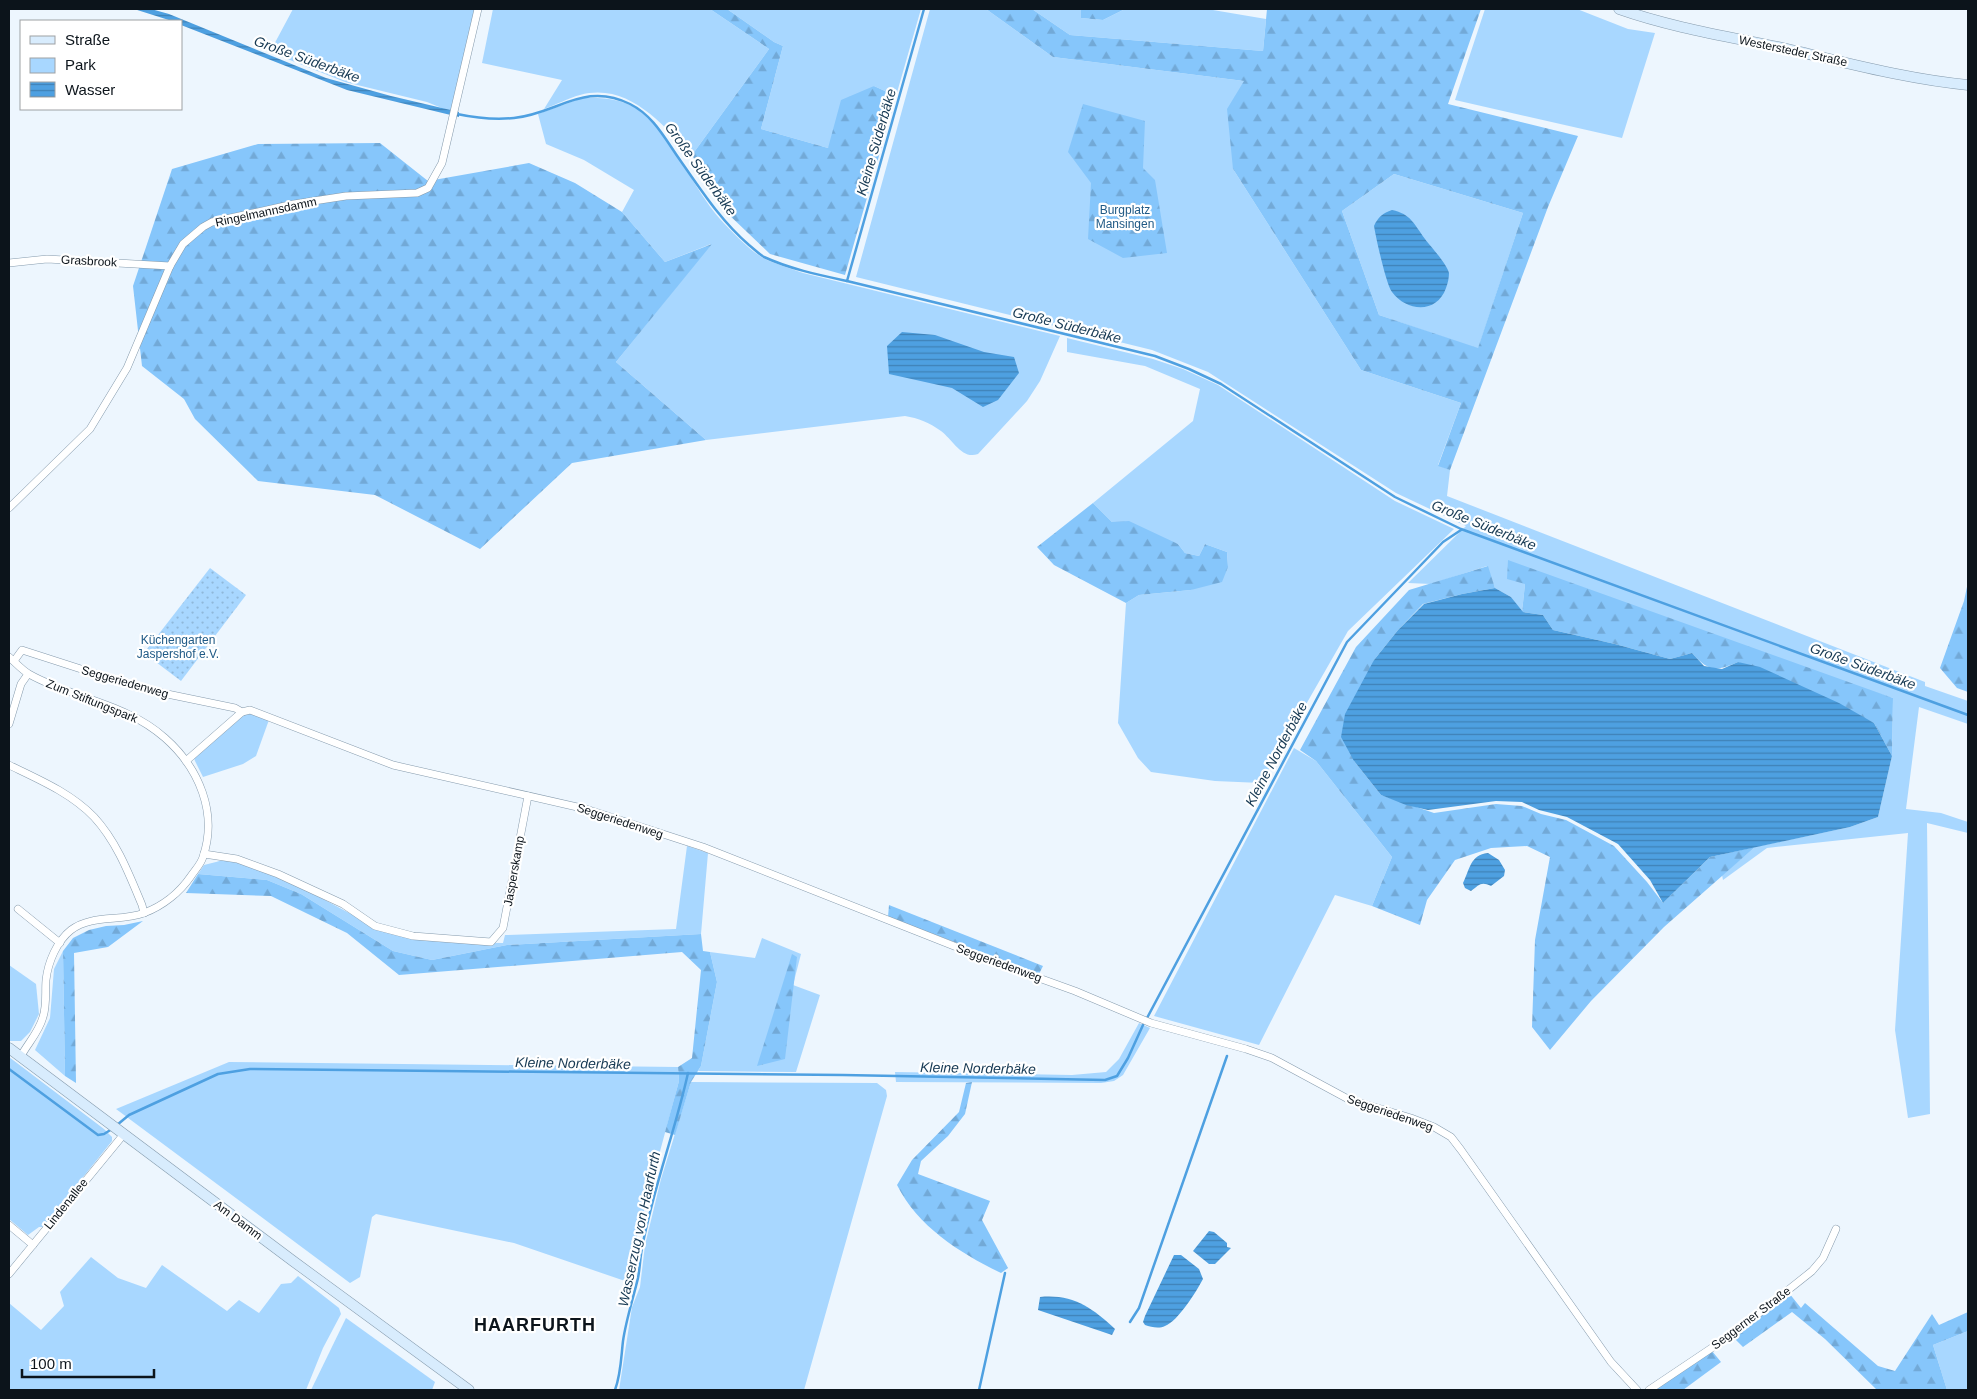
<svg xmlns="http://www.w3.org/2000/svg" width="1977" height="1399" font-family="Helvetica,sans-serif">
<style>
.green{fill:#a8d7ff}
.forest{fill:url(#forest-firs);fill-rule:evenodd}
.garden{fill:url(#garden-dots)}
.water{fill:url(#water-rules)}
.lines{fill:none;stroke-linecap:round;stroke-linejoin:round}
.stream{stroke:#4ea0e1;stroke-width:2.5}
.minor-casing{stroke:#869bad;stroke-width:8}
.secondary-casing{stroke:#869bad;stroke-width:11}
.minor{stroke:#fff;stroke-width:7}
.secondary{stroke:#d8ecfd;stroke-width:10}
.labels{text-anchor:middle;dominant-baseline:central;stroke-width:4.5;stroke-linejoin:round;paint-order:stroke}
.street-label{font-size:12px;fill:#0c141b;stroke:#fff}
.park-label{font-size:12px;fill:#205a86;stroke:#fff}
.water-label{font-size:14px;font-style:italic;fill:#163953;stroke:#fff}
.district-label{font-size:18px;font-weight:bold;letter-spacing:1px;fill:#0c141b;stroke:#fff}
</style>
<defs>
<pattern id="forest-firs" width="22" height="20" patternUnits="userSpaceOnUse" patternTransform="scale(1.25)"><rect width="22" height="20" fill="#86c6fb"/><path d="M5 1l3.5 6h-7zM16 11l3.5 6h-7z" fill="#72a9d7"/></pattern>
<pattern id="garden-dots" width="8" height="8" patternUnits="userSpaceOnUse" patternTransform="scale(1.25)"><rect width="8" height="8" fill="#a8d7ff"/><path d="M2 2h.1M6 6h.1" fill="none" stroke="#8fb8da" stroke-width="1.8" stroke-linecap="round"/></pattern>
<pattern id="water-rules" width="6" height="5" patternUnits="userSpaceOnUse" patternTransform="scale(1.25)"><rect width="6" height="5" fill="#4ea0e1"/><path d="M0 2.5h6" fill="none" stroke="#3f81b6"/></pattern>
</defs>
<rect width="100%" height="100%" fill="#edf6fe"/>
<g class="green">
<polygon points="293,9 477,9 454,113 427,102 345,82 270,52"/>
<path d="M493,9H710L769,49L692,155C662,125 629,82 580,95C568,98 556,105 544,109L562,80L482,63Z"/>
<polygon points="727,9 921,9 896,96 874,86 828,148 761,129 783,46 774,42"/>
<polygon points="930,9 986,9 1053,57 1244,81 1233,169 1361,370 1461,403 1438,465 1450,470 1447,496 1925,682 1925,686 1968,701 1968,724 1919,707 1906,809 1941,813 1968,822 1968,833 1927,823 1930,1114 1908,1118 1895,1030 1908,833 1767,848 1723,880 1722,875 1755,847 1850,827 1878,817 1892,756 1893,698 1525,584 1522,612 1511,597 1495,588 1487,566 1431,584 1408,583 1466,526 1396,493 1208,372 1152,350 856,277"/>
<polygon points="1032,9 1077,9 1081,10 1081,18 1103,20 1125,9 1207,9 1266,19 1263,51 1070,35"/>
<polygon points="1485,9 1577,9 1628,29 1655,33 1622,138 1455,100"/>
<path d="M582,98C603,97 627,99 644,114C674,140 693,188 720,219C732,232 748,249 763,258C775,264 790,268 803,273L1060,336L1040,381L1027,401L978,454C962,460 953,440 941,431C930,423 918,418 905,416L706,440L616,362L711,244L665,262L622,212L634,190L584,160L546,144L538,114Z"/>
<polygon points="1394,174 1523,213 1478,349 1379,315 1342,211"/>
<polygon points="1067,338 1153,359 1183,369 1218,385 1395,501 1454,529 1348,631 1261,783 1215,781 1151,772 1138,758 1118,723 1126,603 1139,595 1191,590 1228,567 1227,552 1205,544 1199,556 1185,553 1178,544 1112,522 1093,503 1193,421 1200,389 1145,366 1067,352"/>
<polygon points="249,711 270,717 256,756 243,764 203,777 195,761 193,754"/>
<polygon points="1294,748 1316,761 1392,857 1372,906 1335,895 1259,1045 1154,1016"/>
<polygon points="687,846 708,853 701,934 507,945 432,960 393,951 301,894 267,880 198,874 204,865 216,862 226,859 241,862 310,892 379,929 399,936 441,942 503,943 505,935 676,929"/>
<polygon points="762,938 801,954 793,985 820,995 796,1072 698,1071 701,1066 717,982 710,952 755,958"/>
<polygon points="63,951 65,1076 35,1050 50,1018 54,969"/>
<polygon points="9,965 36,984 39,1014 30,1032 21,1041 9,1041"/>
<polygon points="1139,1023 1150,1028 1123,1075 1114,1081 1101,1083 896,1082 895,1072 1072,1075 1106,1072 1119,1059"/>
<polygon points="9,1057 104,1129 112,1137 112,1141 43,1227 39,1227 28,1235 9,1219"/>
<polygon points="229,1062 678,1067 679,1081 625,1281 514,1243 376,1214 372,1217 360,1277 350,1283 116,1109"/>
<polygon points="691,1082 877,1083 886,1090 887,1096 804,1390 619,1390 632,1307 640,1287 645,1245 661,1179"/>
<polygon points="91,1257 118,1278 146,1288 162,1265 227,1311 239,1300 259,1313 281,1284 291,1283 298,1276 339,1308 341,1314 323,1348 306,1390 9,1390 9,1303 41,1330 64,1306 60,1292"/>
<polygon points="346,1318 435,1382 432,1390 311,1390"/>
<polygon points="1968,1331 1968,1390 1947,1390 1933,1345"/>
</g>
<g class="forest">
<polygon points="710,9 727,9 774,42 783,46 761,129 828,148 841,100 874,86 896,96 845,275 770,254 725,211 692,155 769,49"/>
<path d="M986,9H1032L1070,35L1263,51L1267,9H1481L1448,104L1578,136L1548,207L1450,470L1438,466L1461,403L1361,370L1233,169L1227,109L1244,81L1053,57ZM1394,174L1523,213L1478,348L1379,315L1342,211Z"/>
<polygon points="1125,9 1103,20 1081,18 1081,10"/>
<polygon points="1083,104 1145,121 1143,168 1155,180 1167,253 1123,258 1088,239 1091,183 1068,152"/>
<polygon points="380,143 428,181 529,163 575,183 622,212 665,262 712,244 616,362 706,440 572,463 480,549 375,495 258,481 195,419 184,399 142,366 133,286 172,169 258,144"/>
<polygon points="1093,503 1112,522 1129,521 1178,544 1185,553 1199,556 1205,544 1227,552 1228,567 1222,582 1191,590 1139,595 1126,603 1054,565 1037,547"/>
<path d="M1508,560L1893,698L1892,756L1874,723L1738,662C1715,672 1708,671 1692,653L1670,659L1615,644L1553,630L1543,615L1522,612L1525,584L1507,579Z"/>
<polygon points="1488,566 1495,588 1462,594 1423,604 1398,630 1374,660 1354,761 1381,795 1434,813 1496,804 1522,806 1541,814 1566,820 1614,846 1647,882 1663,903 1710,857 1755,847 1664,927 1591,1001 1550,1050 1532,1027 1535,940 1550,857 1527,846 1491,848 1455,860 1427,900 1420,925 1372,906 1392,857 1316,761 1300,750 1356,647 1409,590"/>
<polygon points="1968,582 1968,692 1957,688 1940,668 1964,601"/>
<polygon points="198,874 267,880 301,894 393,951 432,960 507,945 701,934 703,951 710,952 717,982 701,1066 691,1082 675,1135 665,1132 679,1081 678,1067 692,1058 701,970 682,952 399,975 347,933 271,896 186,893"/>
<polygon points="889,905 1043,966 1039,974 888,917"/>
<polygon points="143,921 108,947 74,953 76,1083 65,1076 63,951 73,938 89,930 106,926 124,925"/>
<polygon points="792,954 797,957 785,1059 757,1066"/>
<path d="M972,1082L965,1114L948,1136L921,1161L918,1174L990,1201L982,1220L1008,1268L1001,1273C960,1253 918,1227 897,1185L912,1160L959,1112L966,1083Z"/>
<polygon points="1789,1293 1801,1308 1805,1303 1878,1366 1895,1371 1932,1314 1939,1325 1968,1312 1968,1331 1933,1345 1947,1390 1877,1390 1825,1339 1792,1312 1743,1347 1734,1338"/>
<polygon points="1712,1351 1721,1362 1683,1390 1655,1390"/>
</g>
<polygon class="garden" points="210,568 246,595 181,681 144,653"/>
<g class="water">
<polygon points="134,9 151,9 169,14 326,78 391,96 459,112 459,117 347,90 181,25 181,21 172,21"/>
<path d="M1392,210C1411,214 1414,224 1425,239C1431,247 1447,264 1449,273C1449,277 1448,283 1446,288C1437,314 1407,312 1392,292C1386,284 1376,238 1374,226C1378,217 1383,213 1392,210Z"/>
<polygon points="902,332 935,335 984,352 1014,357 1019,373 998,400 983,407 952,388 889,374 887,346"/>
<polygon points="1495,588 1511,597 1523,612 1543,615 1553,630 1615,644 1670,659 1692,653 1704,666 1722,669 1738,662 1760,667 1839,703 1874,723 1892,756 1878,817 1850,827 1710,857 1663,903 1650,880 1618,844 1567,817 1539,810 1522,802 1496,801 1428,810 1406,805 1381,795 1354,761 1341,737 1345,714 1374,660 1398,630 1424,604 1462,594"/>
<path d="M1488,853L1499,860L1505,870L1504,876L1491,886C1481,881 1479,885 1471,891L1465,888L1463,883C1470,869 1470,855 1488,853Z"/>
<polygon points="1209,1231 1214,1232 1227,1243 1227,1247 1231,1248 1215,1264 1209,1264 1193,1251"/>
<path d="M1174,1255H1181L1199,1269L1203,1279C1196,1292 1178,1321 1165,1326C1159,1329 1151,1327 1145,1325L1143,1322L1145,1316Z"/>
<path d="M1040,1297C1073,1294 1091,1307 1115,1329L1112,1335L1038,1310Z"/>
</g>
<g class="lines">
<g class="stream">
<path d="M457,114C476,118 495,120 514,118C557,114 584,81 630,104C654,116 665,139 680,160C701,190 721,221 749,245C754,249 759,254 764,257C790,269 819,275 847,281L1155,356L1189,369L1221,384L1395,497L1461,529L1968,715"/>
<polyline points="847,281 924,9"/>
<polyline points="1147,1018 1347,642 1443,542 1461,530"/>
<polyline points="9,1069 98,1135 104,1134 112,1129"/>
<polyline points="117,1125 129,1115 218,1074 250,1069 843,1075 1105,1080 1117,1076 1128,1058 1143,1025"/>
<polyline points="1130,1322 1139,1308 1227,1056"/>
<path d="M615,1390C621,1374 621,1358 623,1341C626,1320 633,1299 638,1278C640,1268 640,1258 642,1248C653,1188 675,1132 688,1073"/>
<polyline points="979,1390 1005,1273"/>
</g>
<defs>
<g id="minor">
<polyline points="9,263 47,259 170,266"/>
<polyline points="9,508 90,429 127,368 170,266 183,244 203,227 212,222 294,204 346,196 417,193 428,188 442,163 478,9"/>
<path d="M9,657C15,662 22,670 29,674C73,699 126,703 165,738C199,768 218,813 203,857C201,864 195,870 191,876C180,892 163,906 144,913C121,922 92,914 71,930C57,941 48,962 46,980C45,992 47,1005 43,1017C39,1032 28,1043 21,1056"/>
<polyline points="14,661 22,650 143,689 235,708 242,712"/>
<polyline points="9,724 21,684 28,674"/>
<polyline points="186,761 242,712 250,710 393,765 586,809 703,847 997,963 1075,991 1151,1023 1246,1049 1272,1058 1348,1099 1411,1118 1434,1127 1451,1137 1461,1150 1611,1362 1637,1390"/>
<path d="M9,765C38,779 71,793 94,817C117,842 129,874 142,905L144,913"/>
<polyline points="204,854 237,859 278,874 343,904 375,926 413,936 491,942 503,928 528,796"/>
<polyline points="18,909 60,943"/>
<polyline points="9,1225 33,1245"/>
<polyline points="9,1274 124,1134"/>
<polyline points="1649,1390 1734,1333 1812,1271 1823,1258 1836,1229"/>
</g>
<g id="secondary">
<path d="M1619,9C1670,27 1725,36 1778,47C1841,61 1904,79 1968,85"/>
<polyline points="9,1048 293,1261 469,1390"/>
</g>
</defs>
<use href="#minor" class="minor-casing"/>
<use href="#secondary" class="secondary-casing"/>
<use href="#minor" class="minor"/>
<use href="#secondary" class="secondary"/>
</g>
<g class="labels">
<g class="street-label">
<text transform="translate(1793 51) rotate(12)">Westersteder Straße</text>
<text transform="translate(266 212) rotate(-12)">Ringelmannsdamm</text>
<text transform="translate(89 261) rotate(3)">Grasbrook</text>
<text transform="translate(125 682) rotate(16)">Seggeriedenweg</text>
<text transform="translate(92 701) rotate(22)">Zum Stiftungspark</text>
<text transform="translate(620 821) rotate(18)">Seggeriedenweg</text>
<text transform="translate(514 871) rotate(-80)">Jasperskamp</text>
<text transform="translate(999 963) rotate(20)">Seggeriedenweg</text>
<text transform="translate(1390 1113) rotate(19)">Seggeriedenweg</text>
<text transform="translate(66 1204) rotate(-51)">Lindenallee</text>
<text transform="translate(238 1220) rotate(37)">Am Damm</text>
<text transform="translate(1751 1318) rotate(-37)">Seggerner Straße</text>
</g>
<g class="park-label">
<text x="1125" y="210">Burgplatz<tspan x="1125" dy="14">Mansingen</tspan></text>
<text x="178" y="640">Küchengarten<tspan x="178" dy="14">Jaspershof e.V.</tspan></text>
</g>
<g class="water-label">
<text transform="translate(307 59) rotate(20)">Große Süderbäke</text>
<text transform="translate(876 142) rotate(-74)">Kleine Süderbäke</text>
<text transform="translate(701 169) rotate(54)">Große Süderbäke</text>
<text transform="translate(1067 325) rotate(14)">Große Süderbäke</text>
<text transform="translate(1484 525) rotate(22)">Große Süderbäke</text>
<text transform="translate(1863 666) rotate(20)">Große Süderbäke</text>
<text transform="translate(1276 754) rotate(-62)">Kleine Norderbäke</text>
<text transform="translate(573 1063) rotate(1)">Kleine Norderbäke</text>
<text transform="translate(978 1068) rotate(1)">Kleine Norderbäke</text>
<text transform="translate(639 1229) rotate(-78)">Wasserzug von Haarfurth</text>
</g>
<g class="district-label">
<text x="535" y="1325">HAARFURTH</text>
</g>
</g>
<rect width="1977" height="1399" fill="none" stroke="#0c141b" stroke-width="20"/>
<rect x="20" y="20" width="162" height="90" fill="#ffffff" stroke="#9ea1a4"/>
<rect x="30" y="36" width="25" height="8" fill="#d8ecfd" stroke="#9ea1a4"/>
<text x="65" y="45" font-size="15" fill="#0c141b">Straße</text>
<rect x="30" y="58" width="25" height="15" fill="#a8d7ff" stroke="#9ea1a4"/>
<text x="65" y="70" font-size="15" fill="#0c141b">Park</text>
<rect x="30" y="82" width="25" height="15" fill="url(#water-rules)" stroke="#9ea1a4"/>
<text x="65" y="95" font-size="15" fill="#0c141b">Wasser</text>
<path d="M22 1369v8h132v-8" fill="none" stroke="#0c141b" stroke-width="2.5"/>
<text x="30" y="1369" font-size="15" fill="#0c141b" stroke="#ffffff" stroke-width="4" paint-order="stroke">100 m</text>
</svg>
